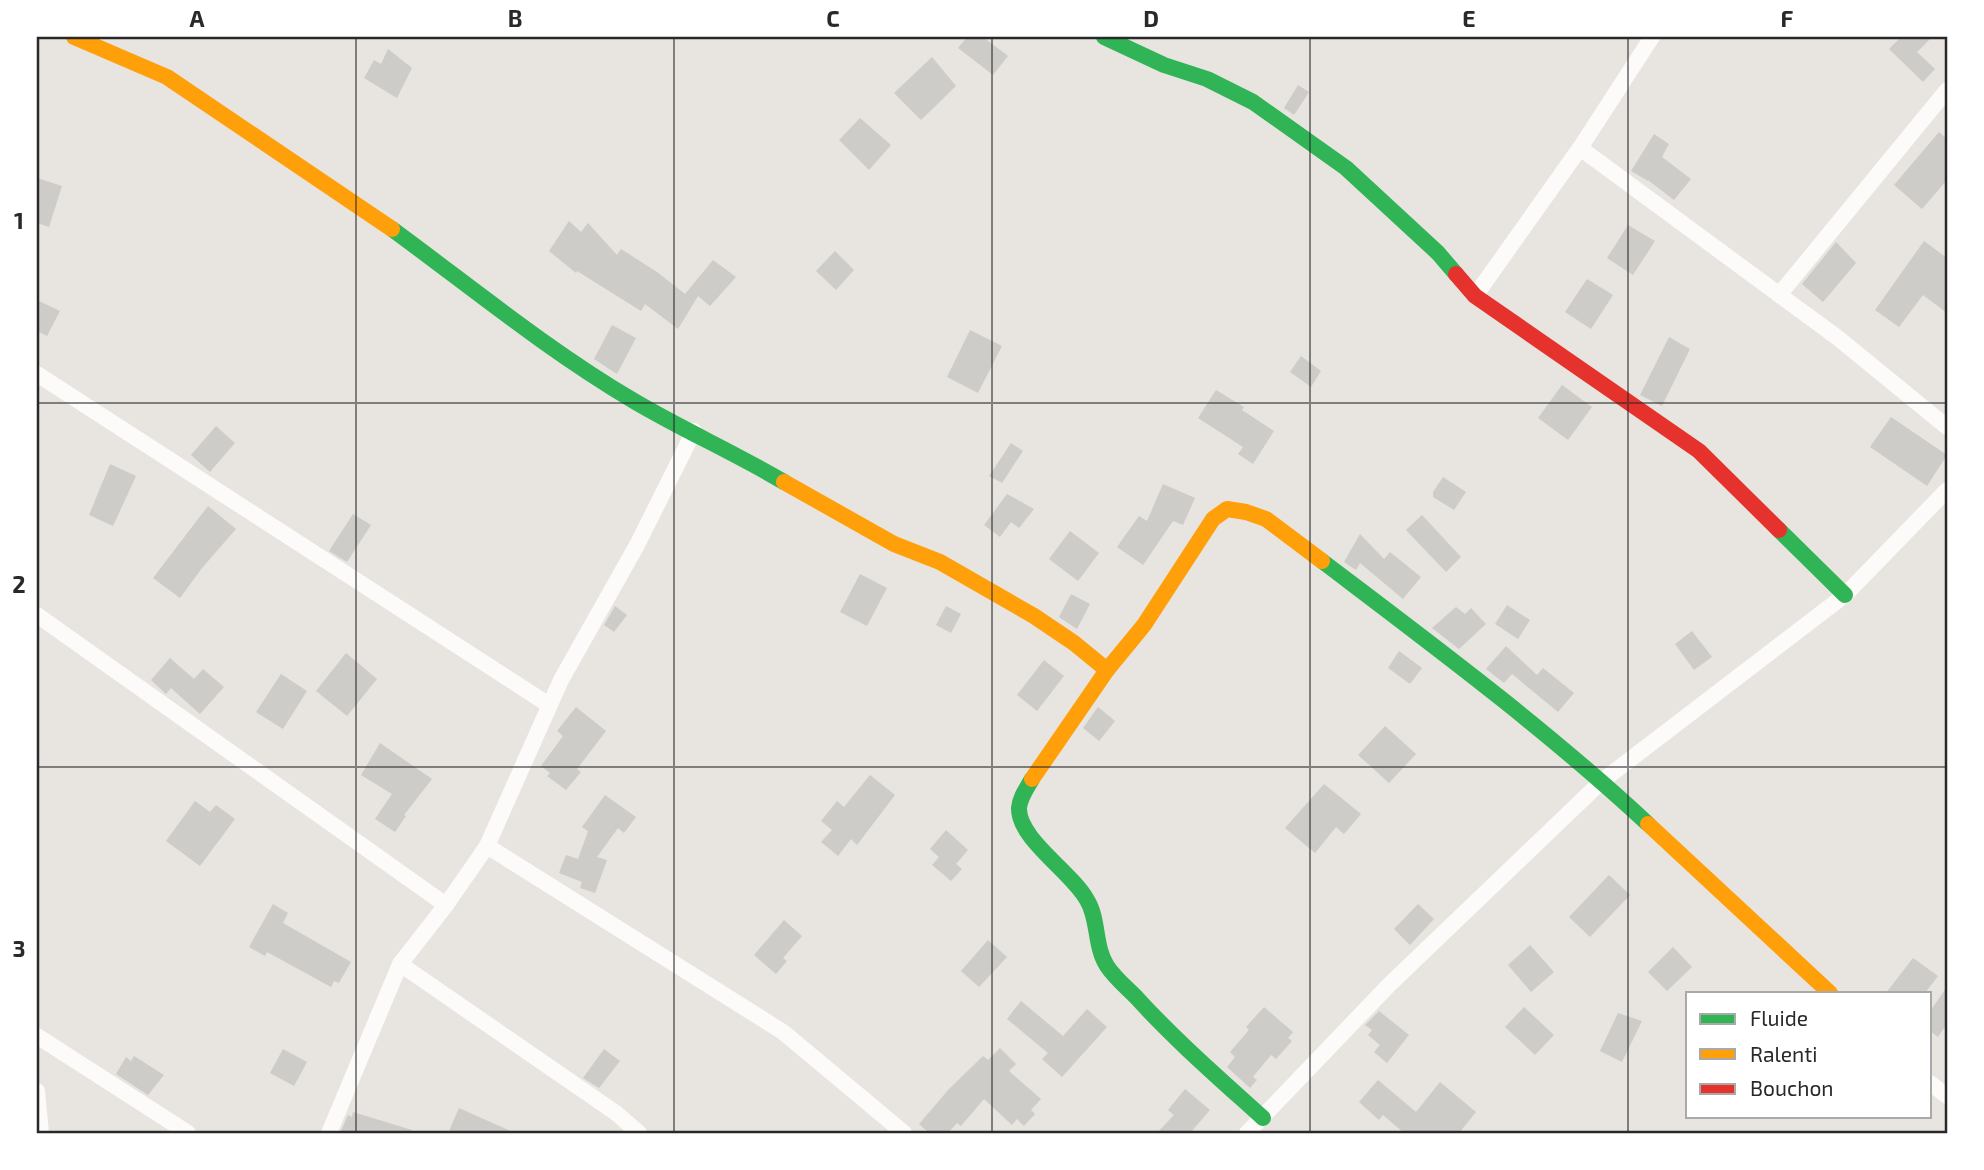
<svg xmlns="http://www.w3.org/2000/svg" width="1984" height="1170" font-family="'Exo 2',sans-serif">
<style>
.building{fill:#ceccc8}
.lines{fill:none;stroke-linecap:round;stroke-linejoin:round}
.street{stroke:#fcfbfa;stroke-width:16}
.fast{stroke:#30b455;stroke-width:16}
.slow{stroke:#ff9f0a;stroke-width:16}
.jam{stroke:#e5322d;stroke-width:16}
.grid{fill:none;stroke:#292929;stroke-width:2;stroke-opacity:0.55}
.neatline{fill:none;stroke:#292929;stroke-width:2.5}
.grid-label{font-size:23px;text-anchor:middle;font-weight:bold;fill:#292929}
</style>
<rect width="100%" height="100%" fill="#e8e4df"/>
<g class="building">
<polygon points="967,37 983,37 1008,56 993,75 958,48"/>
<polygon points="1901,37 1932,37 1917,52 1935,69 1923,82 1889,49"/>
<polygon points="388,49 412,68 397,98 364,78 374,60 381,64"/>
<polygon points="932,57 956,86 921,120 894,93"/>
<polygon points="1298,85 1309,92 1294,115 1284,108"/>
<polygon points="860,118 891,145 869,170 839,140"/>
<polygon points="1939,132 1947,139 1947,180 1922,209 1894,185"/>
<polygon points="1654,134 1669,144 1662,157 1691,179 1674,200 1648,180 1648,181 1631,171"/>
<polygon points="37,178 62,186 49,227 37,223"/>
<polygon points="569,221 581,232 588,223 617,255 621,249 657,272 685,294 713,260 736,277 710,306 698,296 678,329 645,304 641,311 577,271 576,273 549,251"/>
<polygon points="1628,225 1655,241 1633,275 1607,258"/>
<polygon points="1924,241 1947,258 1947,313 1923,295 1899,327 1875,310"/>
<polygon points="1836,242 1856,263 1823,302 1802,284"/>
<polygon points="835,251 854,270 836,290 816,271"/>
<polygon points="1587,279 1613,295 1591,329 1565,312"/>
<polygon points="37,300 60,311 47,336 37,331"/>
<polygon points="612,325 636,338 617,374 594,359"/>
<polygon points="970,330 1002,346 978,393 947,377"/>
<polygon points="1669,337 1690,349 1662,406 1640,395"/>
<polygon points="1301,356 1321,371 1311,387 1290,372"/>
<polygon points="1562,385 1592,407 1568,440 1538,418"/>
<polygon points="1216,390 1244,407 1242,410 1274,431 1253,464 1238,454 1243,447 1198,418"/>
<polygon points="1891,417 1947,455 1927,486 1870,447"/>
<polygon points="216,426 235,443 210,472 191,455"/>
<polygon points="1011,443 1023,451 1002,483 989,476"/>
<polygon points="110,464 136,476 113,526 89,515"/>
<polygon points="1443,477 1466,492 1454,510 1433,497 1433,492"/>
<polygon points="1163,484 1195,498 1183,525 1173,521 1143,565 1117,547 1139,516 1147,521"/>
<polygon points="1007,494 1034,509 1019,528 1011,522 1000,537 984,525"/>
<polygon points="208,506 236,529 202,568 180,598 153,578"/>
<polygon points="353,514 371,525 347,562 329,551"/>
<polygon points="1422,515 1461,557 1446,572 1406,530"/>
<polygon points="1070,531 1099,553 1078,581 1049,559"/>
<polygon points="1360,534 1384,559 1390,552 1421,577 1403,599 1360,563 1356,570 1344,562"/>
<polygon points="860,574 887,588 867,626 840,612"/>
<polygon points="1071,594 1090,604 1077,629 1059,617"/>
<polygon points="1507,605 1530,620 1518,639 1495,624"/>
<polygon points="615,606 627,615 614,632 604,625"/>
<polygon points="946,606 961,614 951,633 936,625"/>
<polygon points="1456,607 1465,614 1471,608 1486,624 1459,649 1432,628"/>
<polygon points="1692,631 1712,657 1694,670 1675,644"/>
<polygon points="1506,646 1537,675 1543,668 1574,693 1558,712 1512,674 1504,683 1486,669"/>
<polygon points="1399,651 1422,668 1410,684 1388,668"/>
<polygon points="346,653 377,679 347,716 316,691"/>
<polygon points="170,658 194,679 203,669 224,687 200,714 171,688 166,694 151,680"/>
<polygon points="1044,660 1064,676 1037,711 1017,695"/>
<polygon points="281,674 307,691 283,729 256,712"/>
<polygon points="576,707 606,731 577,769 581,772 566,790 547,776 550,773 541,766 563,736 557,731"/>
<polygon points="1098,707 1115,721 1099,741 1083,728"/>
<polygon points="1385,726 1416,754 1389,783 1358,755"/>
<polygon points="380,743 432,779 404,815 406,816 395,832 375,819 392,794 361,775"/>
<polygon points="870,775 895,795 857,845 851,839 838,856 821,842 832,830 821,821 837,801 844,807"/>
<polygon points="1324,784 1361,814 1344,834 1336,827 1315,853 1285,828"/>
<polygon points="605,795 636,817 624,833 618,828 597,857 607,860 595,893 580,888 582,882 559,873 566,855 578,859 588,831 582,827"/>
<polygon points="195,801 210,812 216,805 235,819 200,866 166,841"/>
<polygon points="946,830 968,850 956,864 962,869 951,881 932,865 939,857 930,849"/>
<polygon points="1609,875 1630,895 1590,937 1569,917"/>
<polygon points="273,904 288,913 283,923 351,962 339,983 334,981 331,987 267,952 265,956 249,947"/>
<polygon points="1418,904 1434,919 1410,945 1394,929"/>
<polygon points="784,920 802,936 783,958 787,961 776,974 754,955"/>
<polygon points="988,940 1007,957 979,987 961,971"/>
<polygon points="1530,945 1554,972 1531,992 1508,965"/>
<polygon points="1673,947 1692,967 1667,991 1648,972"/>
<polygon points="1913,958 1938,976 1925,993 1886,993"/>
<polygon points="1947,987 1947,1024 1938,1037 1930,1031 1930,1011"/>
<polygon points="1021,1001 1063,1036 1087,1009 1107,1027 1062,1077 1042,1059 1048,1053 1007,1019"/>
<polygon points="1264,1007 1293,1032 1288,1038 1292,1041 1276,1059 1271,1055 1253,1077 1257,1080 1250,1088 1227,1067 1235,1057 1230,1052 1249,1030 1246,1027"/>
<polygon points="1524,1007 1554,1035 1535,1055 1505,1027"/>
<polygon points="1379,1011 1409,1035 1387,1063 1374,1052 1380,1045 1368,1035 1372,1030 1365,1025"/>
<polygon points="1618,1013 1642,1021 1622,1062 1600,1051"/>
<polygon points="1000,1048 1016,1064 1009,1071 1041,1099 1031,1110 1035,1114 1024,1126 1017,1119 1012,1125 984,1099 961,1126 957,1123 948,1133 929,1133 919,1124 949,1089 983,1056 988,1060"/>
<polygon points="283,1049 307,1062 294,1086 270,1073"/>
<polygon points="604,1049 620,1061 599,1088 583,1078"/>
<polygon points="134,1056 164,1075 148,1095 116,1074 126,1057 131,1061"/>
<polygon points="1378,1080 1416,1112 1440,1082 1476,1112 1459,1133 1404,1133 1383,1115 1379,1120 1359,1102"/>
<polygon points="1185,1089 1210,1110 1190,1133 1157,1133 1174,1115 1168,1110"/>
<polygon points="459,1108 515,1133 448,1133"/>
<polygon points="353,1112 412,1130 411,1133 340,1133 348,1115 352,1117"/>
</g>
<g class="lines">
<g class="street">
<polyline points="1580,148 1838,338 1947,427"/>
<polyline points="1779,295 1947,90"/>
<polyline points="1475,296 1580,148 1652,37"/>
<polyline points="37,374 549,705"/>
<polyline points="37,615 446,905"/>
<polyline points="487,846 783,1032 904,1133"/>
<polyline points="400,964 616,1113 639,1133"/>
<polyline points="37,1036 188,1133"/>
<polyline points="1930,1083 1947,1096"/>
<polyline points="37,1091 41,1133"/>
<polyline points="329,1133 400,964 446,905 487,846 561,680 637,545 694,431"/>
<polyline points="1247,1133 1389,985 1602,781 1845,595 1947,490"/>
</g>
<g class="fast">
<polyline points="1104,37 1164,65 1207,79 1253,102 1346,168 1438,253 1456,274"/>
<path d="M392,229C471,287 549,351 634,401C683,430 735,453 784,482"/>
<polyline points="1779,530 1845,595"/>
<path d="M1322,561C1434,646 1546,729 1648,824"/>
<path d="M1032,779C1027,788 1020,797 1019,808C1018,839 1072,872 1087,900C1099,919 1094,946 1107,966C1114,977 1126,987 1136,997C1175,1040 1220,1079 1263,1118"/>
</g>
<g class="slow">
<polyline points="74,37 167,77 392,229"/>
<polyline points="784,482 894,544 940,562 1034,616 1074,643 1107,670"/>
<polyline points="1032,779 1107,670 1144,625 1213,519 1227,509 1246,512 1266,519 1322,561"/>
<polyline points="1648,824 1830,993"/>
</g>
<polyline class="jam" points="1456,274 1475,296 1699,451 1779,530"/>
</g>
<path class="grid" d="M356,37V1133M674,37V1133M992,37V1133M1310,37V1133M1628,37V1133M37,403H1947M37,767H1947"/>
<rect width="1984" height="1170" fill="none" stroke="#ffffff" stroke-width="77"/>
<rect x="1686" y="992" width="245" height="126" fill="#ffffff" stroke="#a9a9a9" stroke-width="2"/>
<rect x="1700" y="1014" width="35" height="10" fill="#30b455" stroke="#a9a9a9" stroke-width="2"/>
<text x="1750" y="1026" font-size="21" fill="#292929">Fluide</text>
<rect x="1700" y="1049" width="35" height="10" fill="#ff9f0a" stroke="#a9a9a9" stroke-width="2"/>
<text x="1750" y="1062" font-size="21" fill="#292929">Ralenti</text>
<rect x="1700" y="1084" width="35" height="10" fill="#e5322d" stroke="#a9a9a9" stroke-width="2"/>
<text x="1750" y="1096" font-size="21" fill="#292929">Bouchon</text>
<rect x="38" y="38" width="1908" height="1094" class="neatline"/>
<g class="grid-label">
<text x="197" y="27">A</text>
<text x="515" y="27">B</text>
<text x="833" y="27">C</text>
<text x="1151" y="27">D</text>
<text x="1469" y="27">E</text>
<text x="1787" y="27">F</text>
<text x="19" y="229">1</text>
<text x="19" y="593">2</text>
<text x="19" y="957">3</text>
</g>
</svg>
